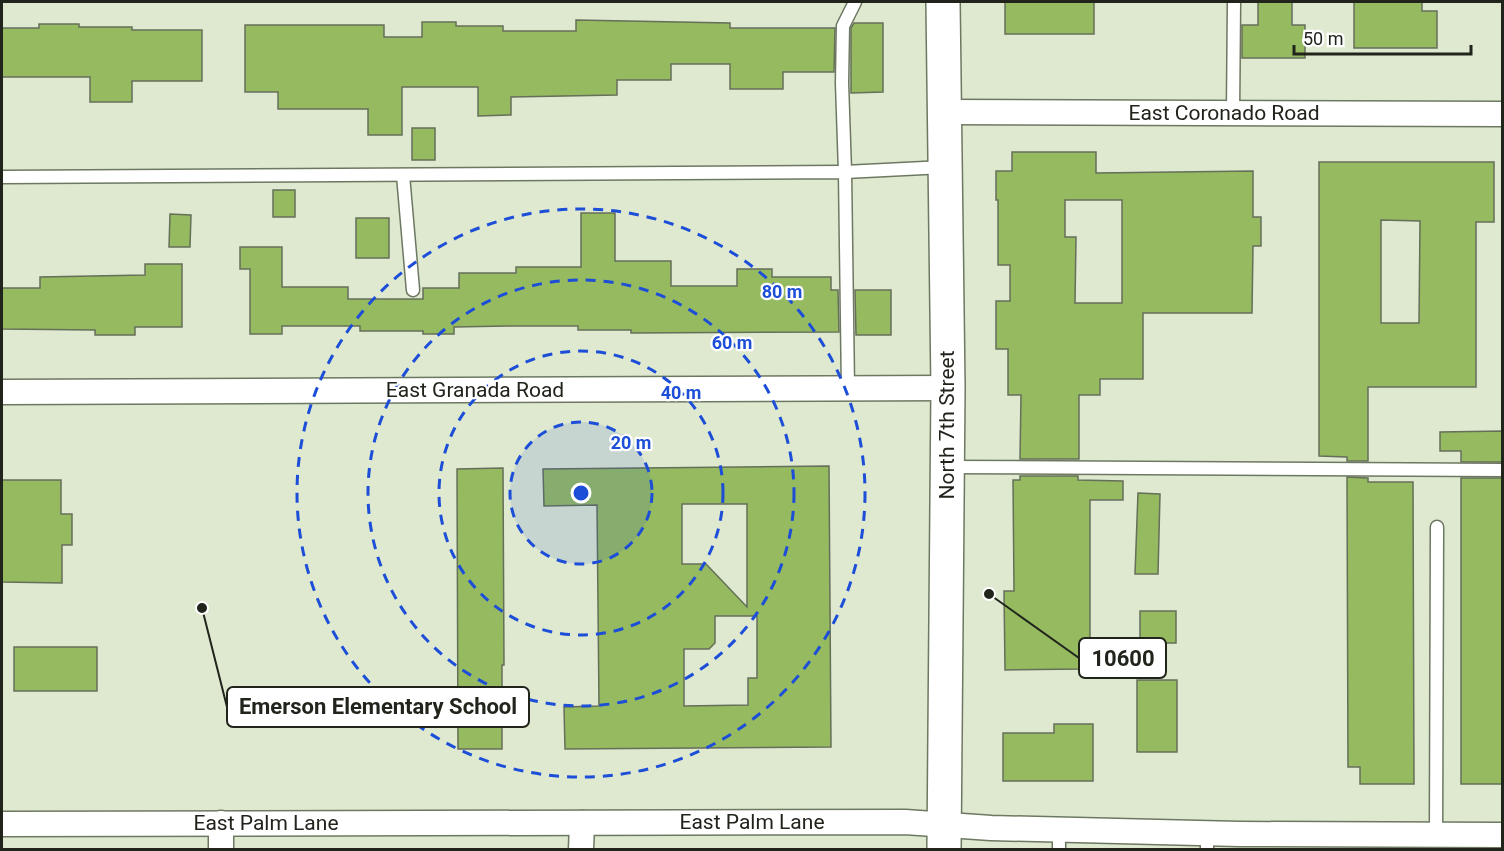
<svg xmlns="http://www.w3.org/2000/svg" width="1504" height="851" font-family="Roboto,sans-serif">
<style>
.building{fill:#95ba60;stroke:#656f59;stroke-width:1.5;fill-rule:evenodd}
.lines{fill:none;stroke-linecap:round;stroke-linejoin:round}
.lane-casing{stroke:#6d7861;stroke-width:15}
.street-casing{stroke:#6d7861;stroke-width:27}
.primary-casing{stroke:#6d7861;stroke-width:36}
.lane{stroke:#fff;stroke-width:12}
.street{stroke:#fff;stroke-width:24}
.primary{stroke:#fff;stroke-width:33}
.ring{fill:none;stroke:#1d4ed8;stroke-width:3;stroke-dasharray:10 8}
.labels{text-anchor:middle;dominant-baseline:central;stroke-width:4.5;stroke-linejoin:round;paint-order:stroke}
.street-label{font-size:21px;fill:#20241b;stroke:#fff}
.centre{fill:#1d4ed8;stroke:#fff;stroke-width:3}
.ring-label{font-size:18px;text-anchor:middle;font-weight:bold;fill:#1d4ed8;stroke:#fff;stroke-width:4.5;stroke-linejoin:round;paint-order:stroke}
.leader{fill:none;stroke:#20241b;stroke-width:2}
.callout-dot{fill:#20241b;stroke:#fff;stroke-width:2}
.callout{fill:#fff;stroke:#20241b;stroke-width:2}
.callout-label{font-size:22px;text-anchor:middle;font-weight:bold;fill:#20241b}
</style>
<rect width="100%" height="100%" fill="#dee9d0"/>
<g class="building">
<rect x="1005" y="2" width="89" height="32"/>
<polygon points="1258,2 1292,2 1292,25 1305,25 1305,58 1242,58 1242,25 1258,25"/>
<polygon points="1354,2 1422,2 1422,11 1437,11 1437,48 1354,48"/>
<polygon points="576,20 730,23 730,28 835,28 834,72 783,72 783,89 730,89 730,64 671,64 671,80 617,80 617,95 511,97 511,115 478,116 478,87 402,87 402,135 368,135 368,109 278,109 278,92 245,92 245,25 384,25 384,37 422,37 422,22 456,22 456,26 503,26 503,31 576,31"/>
<polygon points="854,23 883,23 883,92 851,93 851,28"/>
<polygon points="39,24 79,24 79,27 132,27 132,30 202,30 202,81 132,81 132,102 90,102 90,77 2,77 2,28 39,28"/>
<rect x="412" y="128" width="23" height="32"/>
<path d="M1012,152H1096V173L1253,171V217H1261V246H1253L1252,313H1143V379H1100V395H1079V459H1020L1021,395H1008V349H996V301H1010V265H998V200H996V171H1012ZM1065,200H1122V303H1075L1076,237H1065Z"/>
<path d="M1319,162H1494V222H1476V387H1368V461H1347V457L1319,456ZM1381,220L1420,221L1419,323H1381Z"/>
<rect x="273" y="190" width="22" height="27"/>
<polygon points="581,213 615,213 615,261 671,261 671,286 737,286 737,269 772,269 772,277 831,277 831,290 838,290 839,332 631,333 631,330 578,330 578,326 507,326 454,327 454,334 423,334 423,331 360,331 360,326 282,326 282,334 250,334 250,269 240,269 240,247 282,247 282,287 348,287 348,299 423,299 423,288 459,288 459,273 516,273 516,267 581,267"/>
<polygon points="170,214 191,215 190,247 169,247"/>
<rect x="356" y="218" width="33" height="40"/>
<polygon points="145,264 182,264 182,327 135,327 135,335 95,335 95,330 2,329 2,288 40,288 40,277 145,275"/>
<polygon points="855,290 891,290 891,335 856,335"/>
<polygon points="1503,431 1503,462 1461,462 1461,451 1440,451 1440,432"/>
<path d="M829,466L831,747L565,749L564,707L599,706L597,505L544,506L543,469ZM682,504H747V607L706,564H682ZM715,616H757V678H748V705L684,706V649H709L715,643Z"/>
<polygon points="503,468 504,665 502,665 502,749 458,749 457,469"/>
<polygon points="1020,476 1078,476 1078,480 1123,481 1123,500 1090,500 1090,651 1083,651 1083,669 1005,670 1004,591 1014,591 1013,480 1020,480"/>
<polygon points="1347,477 1368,478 1368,482 1413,482 1414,784 1360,784 1360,767 1348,767"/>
<rect x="1461" y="478" width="42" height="306"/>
<polygon points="2,480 61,480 61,514 72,514 72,545 62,545 62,583 2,582"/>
<polygon points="1138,493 1160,494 1158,574 1135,574"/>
<rect x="1140" y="611" width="36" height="32"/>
<rect x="14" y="647" width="83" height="44"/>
<rect x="1137" y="680" width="40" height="72"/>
<polygon points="1054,724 1093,724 1093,781 1003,781 1003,733 1054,733"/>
</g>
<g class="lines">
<defs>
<g id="lane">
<polyline points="855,2 843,26 842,83 845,172 944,167"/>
<polyline points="1233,113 1234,2"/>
<polyline points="403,175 413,290"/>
<polyline points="2,177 845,172 848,389"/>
<polyline points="949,467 1502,470"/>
<polyline points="1207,834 1207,850"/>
<polyline points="1436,835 1437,527"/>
<polyline points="1059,850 1059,830"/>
</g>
<g id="street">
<polyline points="945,112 1502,114"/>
<polyline points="2,392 948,388"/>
<polyline points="2,824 905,822 991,828 1239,834 1502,835"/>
<polyline points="221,850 221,823"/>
<polyline points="581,850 582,823"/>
</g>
<polyline id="primary" points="943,2 948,388 944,850"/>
</defs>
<use href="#lane" class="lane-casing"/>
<use href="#street" class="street-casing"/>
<use href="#primary" class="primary-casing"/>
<use href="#lane" class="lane"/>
<use href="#street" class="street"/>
<use href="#primary" class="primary"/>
</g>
<circle cx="581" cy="493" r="71" fill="#1d4ed8" fill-opacity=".12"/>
<g class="ring">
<circle cx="581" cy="493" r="71"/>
<circle cx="581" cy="493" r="142"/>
<circle cx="581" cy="493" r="213"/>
<circle cx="581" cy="493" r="284"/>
</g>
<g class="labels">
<g class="street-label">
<text x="1224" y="113">East Coronado Road</text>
<text x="475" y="390">East Granada Road</text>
<text transform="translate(947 425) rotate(-90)">North 7th Street</text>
<text x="752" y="822">East Palm Lane</text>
<text x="266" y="823">East Palm Lane</text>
</g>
</g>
<circle cx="581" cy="493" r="9" class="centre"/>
<g class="ring-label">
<text x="782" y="298">80 m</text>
<text x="732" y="349">60 m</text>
<text x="681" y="399">40 m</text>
<text x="631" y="449">20 m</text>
</g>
<path class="leader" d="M989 594L1079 658M202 608L227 707"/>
<g class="callout-dot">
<circle cx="989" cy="594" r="6"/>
<circle cx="202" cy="608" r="6"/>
</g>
<g class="callout">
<rect x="1079" y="638" width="87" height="40" rx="6"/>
<rect x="227" y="687" width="302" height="40" rx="6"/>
</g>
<g class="callout-label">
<text x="1123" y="666">10600</text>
<text x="378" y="714">Emerson Elementary School</text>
</g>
<rect width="1504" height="851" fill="none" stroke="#20241b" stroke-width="6"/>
<path d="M1294 45v9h177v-9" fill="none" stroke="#20241b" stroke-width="3"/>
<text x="1303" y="45" font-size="18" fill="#20241b" stroke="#ffffff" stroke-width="4.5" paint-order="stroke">50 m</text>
</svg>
